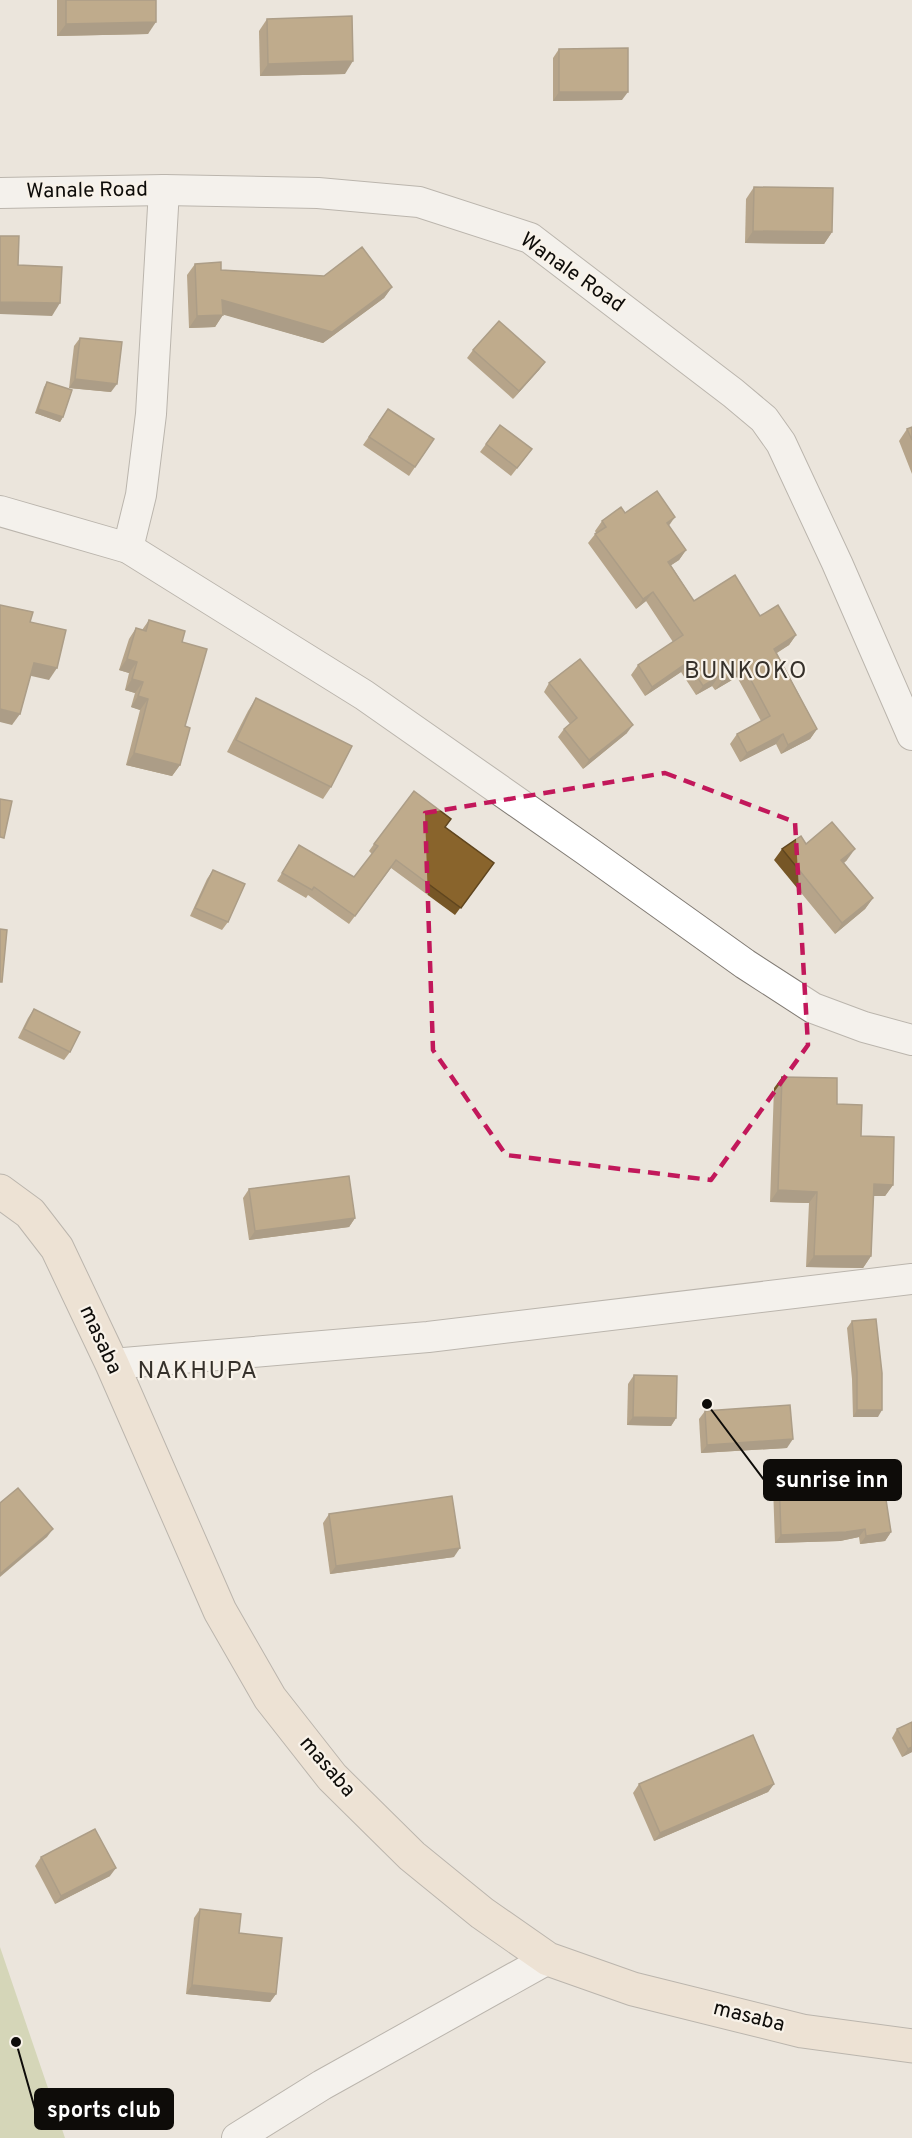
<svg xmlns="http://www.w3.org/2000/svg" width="912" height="2138" font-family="Overpass,sans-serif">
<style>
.green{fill:#bac48c}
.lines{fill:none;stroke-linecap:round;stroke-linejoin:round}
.street-casing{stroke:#817b74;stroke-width:32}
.secondary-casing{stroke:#817b74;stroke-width:35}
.street{stroke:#fff;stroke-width:30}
.secondary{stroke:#f0ddc9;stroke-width:33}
.wall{fill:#765626}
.shaded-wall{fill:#60461f}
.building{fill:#89642c;stroke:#60461f;stroke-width:1.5}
.marked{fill:none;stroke:#c2185b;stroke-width:4.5;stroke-dasharray:12 8;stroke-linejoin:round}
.labels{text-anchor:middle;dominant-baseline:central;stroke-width:4.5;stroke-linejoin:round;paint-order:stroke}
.street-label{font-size:21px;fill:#0e0c09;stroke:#f8f2e9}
.quarter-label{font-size:24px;letter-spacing:1.5px;fill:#36312b;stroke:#f8f2e9}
.leader{fill:none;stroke:#0e0c09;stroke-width:2}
.callout-dot{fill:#0e0c09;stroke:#f8f2e9;stroke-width:2}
.callout{fill:#0e0c09;stroke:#0e0c09;stroke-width:2}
.callout-label{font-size:22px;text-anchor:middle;font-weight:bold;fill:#fff}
</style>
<rect width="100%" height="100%" fill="#ebe5dc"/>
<polygon class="green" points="0,1947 65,2138 0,2138"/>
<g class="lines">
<defs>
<g id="street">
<polyline points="0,193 164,190 318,193 419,202 530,238 733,393 764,419 781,443 837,563 912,735"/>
<polyline points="0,511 128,548 364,695 587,851 745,964 813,1008 864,1027 912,1040"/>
<polyline points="128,548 141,495 151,414 164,190"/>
<polyline points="112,1364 428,1337 912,1279"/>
<polyline points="237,2138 322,2085 548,1959"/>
</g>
<polyline id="secondary" points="0,1191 30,1213 57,1248 112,1364 220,1611 270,1698 332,1777 412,1856 482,1913 548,1959 633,1989 802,2031 912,2046"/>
</defs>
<use href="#street" class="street-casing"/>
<use href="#secondary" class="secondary-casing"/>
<use href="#street" class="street"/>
<use href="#secondary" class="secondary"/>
</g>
<g class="wall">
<polygon points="57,0 156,0 148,34 57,36"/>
<polygon points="267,19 345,74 260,76 259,31"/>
<polygon points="559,49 622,100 553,101 553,58"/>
<polygon points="754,187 832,232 824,244 745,243 746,199"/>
<polygon points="195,264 221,270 392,287 384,298 323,343 223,314 215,327 189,328 187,275"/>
<polygon points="80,338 111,392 69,388 74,346"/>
<polygon points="473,350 545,362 539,370 513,399 467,358"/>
<polygon points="47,382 63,417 60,422 35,413 44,387"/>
<polygon points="388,409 434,439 409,476 363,445"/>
<polygon points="500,425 532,449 511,476 480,452"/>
<polygon points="912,427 912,474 899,441 907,429"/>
<polygon points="602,521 669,526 686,550 679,560 671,565 694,601 760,616 796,635 789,645 777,653 817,729 810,739 781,754 776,744 740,762 730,744 737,734 761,721 737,677 715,690 712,686 696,695 681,672 645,696 631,675 638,665 673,642 646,601 636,609 588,543 596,533 595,531"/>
<polygon points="149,620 182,642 185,726 180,765 172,776 126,765 140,710 131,707 135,693 125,690 129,673 119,670 129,639 136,628 142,630"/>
<polygon points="549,683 627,733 583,769 558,737 564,729 570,724 544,692"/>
<polygon points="256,698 331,787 323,799 227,752 248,711"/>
<polygon points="445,827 494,863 455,915 391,868 349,924 308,895 306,898 277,881 299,845 354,877 372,854 369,851 374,844"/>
<polygon points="806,844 847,860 844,863 873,898 865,909 835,934 774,860 782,849"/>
<polygon points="213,870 228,922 222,930 190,916 207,879"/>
<polygon points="34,1009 70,1052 64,1060 18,1038 28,1018"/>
<polygon points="782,1077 837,1104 861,1136 893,1185 885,1196 873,1196 871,1256 863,1268 806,1267 809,1203 770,1202 774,1088"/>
<polygon points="249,1189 355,1218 349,1227 249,1240 243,1198"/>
<polygon points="852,1321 878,1417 853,1417 852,1379 847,1328"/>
<polygon points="634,1375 676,1418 671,1426 627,1425 628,1384"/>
<polygon points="705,1411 787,1448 701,1453 699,1419"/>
<polygon points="779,1479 820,1483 850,1485 891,1532 885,1541 860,1544 859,1537 840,1541 775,1543 773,1487"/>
<polygon points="329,1514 454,1557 330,1574 323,1523"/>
<polygon points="897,1729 912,1752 902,1757 892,1738"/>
<polygon points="639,1784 774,1784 768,1792 654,1841 633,1793"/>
<polygon points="41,1857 110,1876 55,1904 35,1866"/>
<polygon points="200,1909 239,1933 276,1994 270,2002 186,1994 194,1918"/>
</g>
<g class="shaded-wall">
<polygon points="156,22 148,34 57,36 66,24"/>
<polygon points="353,61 345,74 260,76 268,64"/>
<polygon points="559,92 628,92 622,100 553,101"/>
<polygon points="753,231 832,232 824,244 745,243"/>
<polygon points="392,287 384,298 323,343 214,312 222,300"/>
<polygon points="0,302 60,303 52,316 0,314"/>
<polygon points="223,315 215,327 189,328 197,316"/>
<polygon points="545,362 539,370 513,399 519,391"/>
<polygon points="75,379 117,384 111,392 69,388"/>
<polygon points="38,409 63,417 60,422 35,413"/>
<polygon points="675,517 668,527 667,523"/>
<polygon points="686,550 679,560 661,572 668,562"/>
<polygon points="653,592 646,601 636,609 643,599"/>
<polygon points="796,635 789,645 768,658 774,649"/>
<polygon points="127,659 137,662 129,673 119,670"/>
<polygon points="688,662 681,672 645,696 652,687"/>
<polygon points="34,663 57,668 49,680 27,675"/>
<polygon points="744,667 737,677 715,690 722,681"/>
<polygon points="719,676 712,686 696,695 703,686"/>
<polygon points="132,679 143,682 135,693 125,690"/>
<polygon points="138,696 148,699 140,710 131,707"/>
<polygon points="0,709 20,714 12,725 0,722"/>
<polygon points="633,725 627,733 583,769 589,760"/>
<polygon points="817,729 810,739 781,754 788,745"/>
<polygon points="783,734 776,744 740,762 747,753"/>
<polygon points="134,753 180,765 172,776 126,765"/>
<polygon points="855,849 847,860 833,871 841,860"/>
<polygon points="873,898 865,909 835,934 842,923"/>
<polygon points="874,1184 893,1185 885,1196 866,1196"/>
<polygon points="778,1190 817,1192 809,1203 770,1202"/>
<polygon points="355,1218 349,1227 249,1240 255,1231"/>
<polygon points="814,1256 871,1256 863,1268 806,1267"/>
<polygon points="857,1410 882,1410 878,1417 853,1417"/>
<polygon points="633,1417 676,1418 671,1426 627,1425"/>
<polygon points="793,1439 787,1448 701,1453 707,1445"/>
<polygon points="53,1529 47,1537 0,1577 0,1574"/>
<polygon points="865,1529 859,1537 840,1541 775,1543 781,1535"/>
<polygon points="891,1532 885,1541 860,1544 866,1536"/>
<polygon points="460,1548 454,1557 330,1574 336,1566"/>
<polygon points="912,1747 912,1752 902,1757 908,1749"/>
<polygon points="774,1784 768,1792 654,1841 660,1833"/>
<polygon points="116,1868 110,1876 55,1904 61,1896"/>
<polygon points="192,1985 276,1994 270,2002 186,1994"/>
</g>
<g class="building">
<polygon points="66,0 156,0 156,22 66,24"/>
<polygon points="352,16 353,61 268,64 267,19"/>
<polygon points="628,48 628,92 559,92 559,49"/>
<polygon points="754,187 833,188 832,232 753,231"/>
<polygon points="0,236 19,236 18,265 62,267 60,303 0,302"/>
<polygon points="362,247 392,287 332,332 222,300 223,315 197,316 195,264 221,262 221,270 324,276"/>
<polygon points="499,321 545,362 519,391 473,350"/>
<polygon points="80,338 122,342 117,384 75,379"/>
<polygon points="47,382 72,390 63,417 38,409"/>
<polygon points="388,409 434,439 415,467 369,437"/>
<polygon points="500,425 532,449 517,468 486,444"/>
<polygon points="912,427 912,440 907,429"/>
<polygon points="657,491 675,517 667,523 686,550 668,562 694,601 735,575 760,616 778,605 796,635 774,649 817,729 788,745 783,734 747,753 737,734 770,716 744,667 722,681 719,676 703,686 688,662 652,687 638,665 683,635 653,592 643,599 595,534 606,527 602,521 621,507 625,513"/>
<polygon points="0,605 33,612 30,622 66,630 57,668 34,663 20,714 0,709"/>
<polygon points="149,620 185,631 182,642 207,649 185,726 190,728 180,765 134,753 148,699 138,696 143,682 132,679 137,662 127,659 136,628 146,631"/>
<polygon points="580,659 633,725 589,760 564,729 577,718 549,683"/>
<polygon points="256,698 352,746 331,787 236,740"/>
<polygon points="414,791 451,819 445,827 494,863 461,908 396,860 355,916 314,887 312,890 282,873 299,845 354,877 378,846 374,844"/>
<polygon points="0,799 12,801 4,838 0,837"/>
<polygon points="832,822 855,849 841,860 873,898 842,923 782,849 801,836 806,844"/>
<polygon points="213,870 245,884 228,922 195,908"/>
<polygon points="0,929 7,930 2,982 0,982"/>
<polygon points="34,1009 80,1032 70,1052 24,1029"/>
<polygon points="782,1077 837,1078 837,1104 862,1105 861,1136 894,1137 893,1185 874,1184 871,1256 814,1256 817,1192 778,1190"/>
<polygon points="349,1176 355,1218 255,1231 249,1189"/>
<polygon points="876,1319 882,1373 882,1410 857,1410 857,1372 852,1321"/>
<polygon points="634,1375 677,1376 676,1418 633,1417"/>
<polygon points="790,1405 793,1439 707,1445 705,1411"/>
<polygon points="820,1477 820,1483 849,1478 850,1485 883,1480 891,1532 866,1536 865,1529 846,1532 781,1535 779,1479"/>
<polygon points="18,1488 53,1529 0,1574 0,1503"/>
<polygon points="452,1496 460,1548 336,1566 329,1514"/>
<polygon points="912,1722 912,1747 908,1749 897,1729"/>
<polygon points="753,1735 774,1784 660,1833 639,1784"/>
<polygon points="95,1829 116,1868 61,1896 41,1857"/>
<polygon points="200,1909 241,1914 239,1933 282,1938 276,1994 192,1985"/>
</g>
<path d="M0 0H912V2138H0ZM665,773L795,822L808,1045L711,1180L506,1155L433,1050L425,813Z" fill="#ebe5dc" fill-opacity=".55" fill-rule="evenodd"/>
<path class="marked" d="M665,773L795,822L808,1045L711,1180L506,1155L433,1050L425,813Z"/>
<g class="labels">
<g class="street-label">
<text transform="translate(87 191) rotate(-1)">Wanale Road</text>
<text transform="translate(572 273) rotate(35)">Wanale Road</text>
<text transform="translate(100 1340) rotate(65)">masaba</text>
<text transform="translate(327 1767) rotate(49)">masaba</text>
<text transform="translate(749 2017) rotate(14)">masaba</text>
</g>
<g class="quarter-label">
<text x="746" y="672">BUNKOKO</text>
<text x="198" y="1372">NAKHUPA</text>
</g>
</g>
<path class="leader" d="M707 1404L764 1480M16 2042L35 2109"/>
<g class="callout-dot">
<circle cx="707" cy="1404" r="6"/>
<circle cx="16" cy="2042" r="6"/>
</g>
<g class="callout">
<rect x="764" y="1460" width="137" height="40" rx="6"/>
<rect x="35" y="2089" width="138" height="40" rx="6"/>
</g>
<g class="callout-label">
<text x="832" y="1487">sunrise inn</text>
<text x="104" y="2117">sports club</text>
</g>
</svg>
